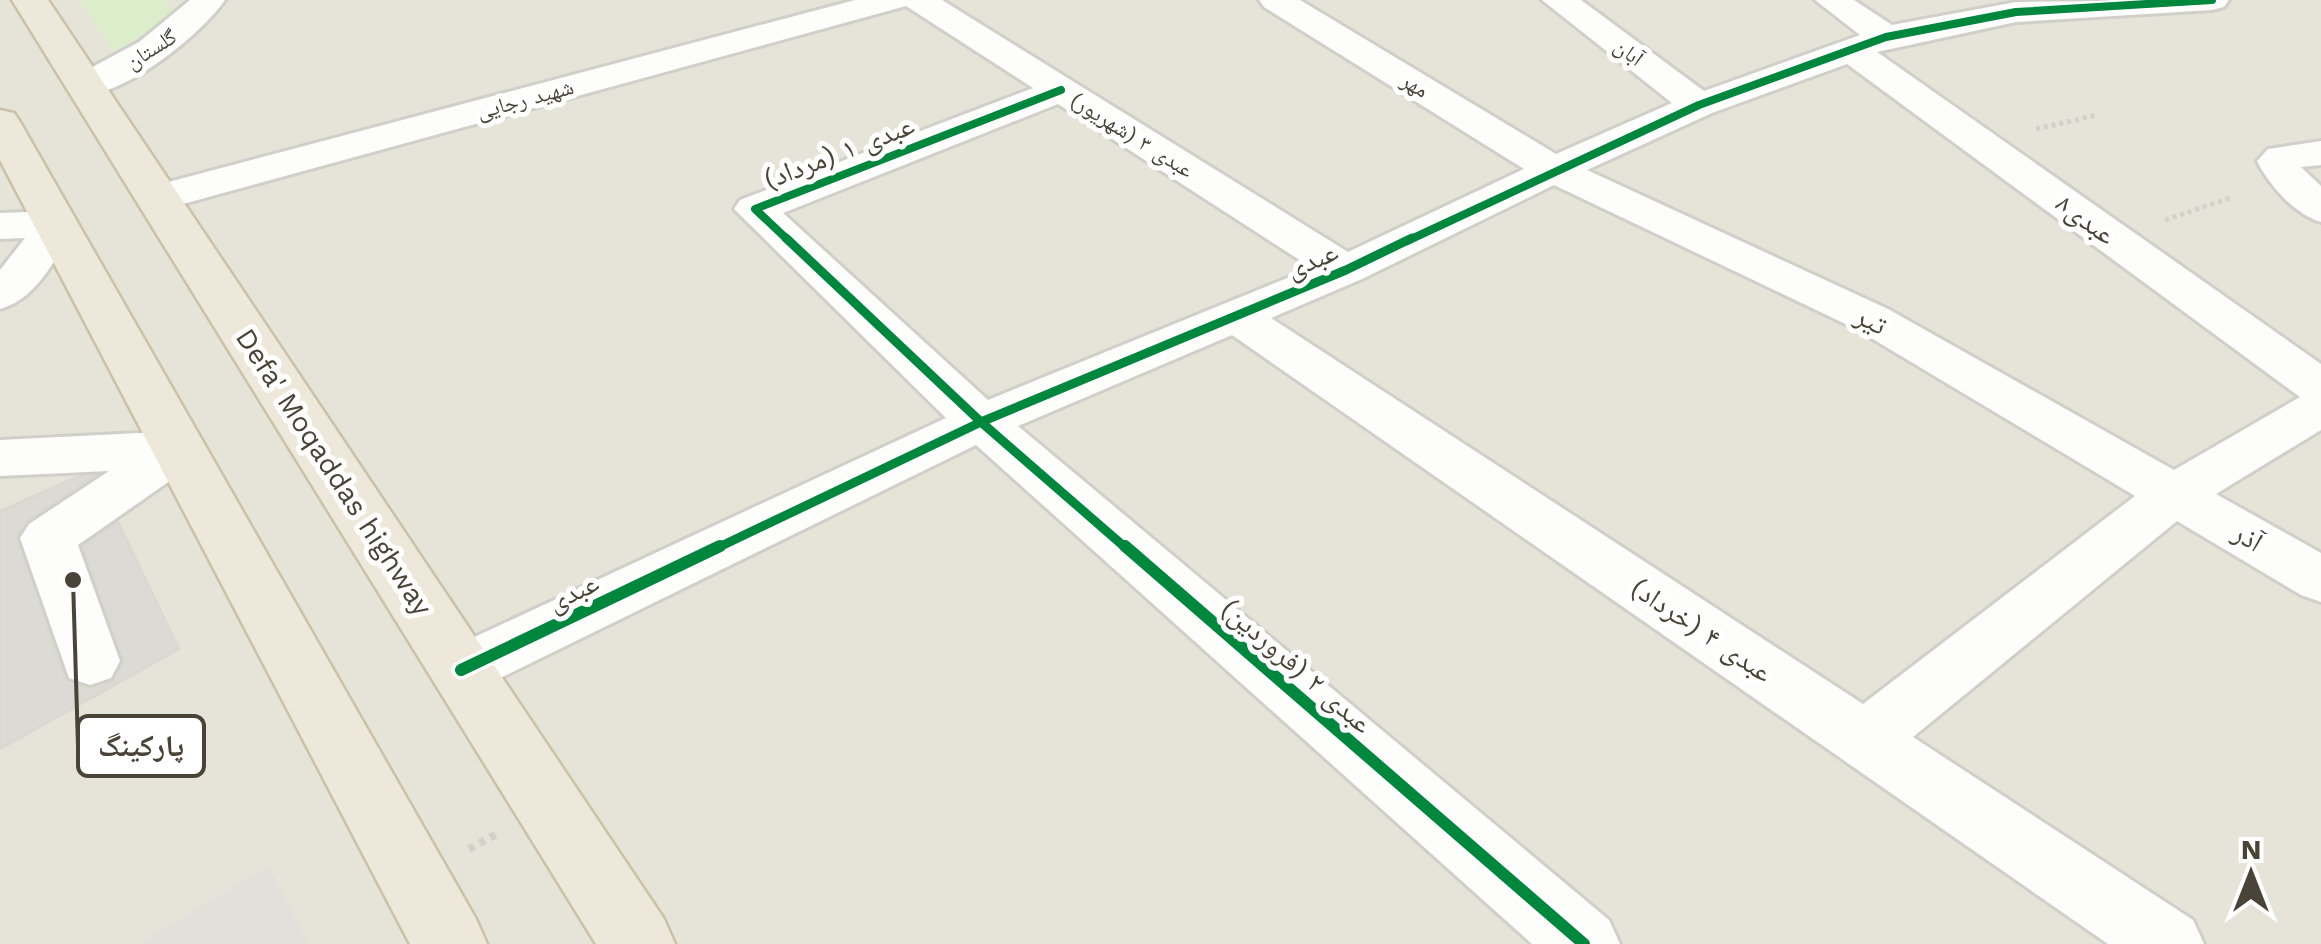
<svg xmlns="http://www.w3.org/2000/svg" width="2321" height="944" font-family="'Work Sans','Noto Naskh Arabic',sans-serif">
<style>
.residential{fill:#e6e4d9}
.green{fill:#dbedcb}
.parking{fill:#e1e0db}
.building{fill:#dcdad4;stroke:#dad8d1;stroke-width:2.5}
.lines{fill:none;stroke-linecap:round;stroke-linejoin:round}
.minor-casing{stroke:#d0cfc9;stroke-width:6}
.highway-casing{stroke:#cac2a6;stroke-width:5}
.path-far1{stroke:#d2d1ca;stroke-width:5;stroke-dasharray:4 4;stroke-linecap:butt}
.path{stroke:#d2d1ca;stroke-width:8;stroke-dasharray:6 6;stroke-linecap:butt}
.minor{fill:#fdfdfc;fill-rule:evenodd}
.highway{fill:#ede8d9;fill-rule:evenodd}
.cycleway-far2-casing{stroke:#fff;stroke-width:12}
.cycleway-far1-casing{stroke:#fff;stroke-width:15}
.cycleway-casing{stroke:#fff;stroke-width:19}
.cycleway-far2{stroke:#00873e;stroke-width:8}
.cycleway-far1{stroke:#00873e;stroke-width:9}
.cycleway{stroke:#00873e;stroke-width:12}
.labels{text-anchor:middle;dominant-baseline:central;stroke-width:10;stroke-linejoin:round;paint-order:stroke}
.far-street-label{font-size:22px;fill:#494437;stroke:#fff}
.street-label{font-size:28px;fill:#494437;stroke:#fff}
.leader{fill:none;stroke:#494437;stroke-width:4}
.callout-dot{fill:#494437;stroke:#fff;stroke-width:4}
.callout{fill:#fff;stroke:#494437;stroke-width:4}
.callout-label{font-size:30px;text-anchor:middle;font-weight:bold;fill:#494437}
</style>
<rect width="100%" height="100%" fill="#f2f1ec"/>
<rect class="residential" x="0" y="0" width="2321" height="944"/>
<polygon class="green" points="79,0 166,0 175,12 165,28 117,56"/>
<polygon class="parking" points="268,866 309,944 139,944"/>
<polygon class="building" points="96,475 27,521 17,536 65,679 91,689 112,682 123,663 82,546 118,522 179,649 0,749 0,511 79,476"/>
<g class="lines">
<defs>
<g id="minor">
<path d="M190,0H225C201,35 115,105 72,94L67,86L72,78L139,42Z"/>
<path d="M855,0H942L1348,252L1524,169L1264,7L1259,0H1300L1556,154L1672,103L1542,0H1581L1704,91L1860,35L1815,0H1854L1892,25L2016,2L2229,0L2224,7L2212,10L2016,22L1877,52L2321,364V430L2216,494L2321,553V602L2301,595L2177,521L1913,737L2193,920L2204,944H2108L1232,335L1018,426L1609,920L1620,944H1532L976,445L482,687L461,695L440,687L431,670L440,653L946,418L734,209L740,200L1033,88L906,6L172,207L157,210L142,207L136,198L142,189ZM1847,64L2300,397L2174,470L1888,309L1587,170L1712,113ZM1058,104L1312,268L988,400L783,213ZM1554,185L1856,329L2135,496L1863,704L1271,318L1362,279Z"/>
<path d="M2321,141V165L2301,167L2321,186V222C2295,215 2269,185 2257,161L2268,149Z"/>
<path d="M56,211L71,215L77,224C57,255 38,299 0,309V270L25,238L0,239V213Z"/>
<polygon points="179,431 197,436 205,449 197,462 78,545 120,661 111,678 90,685 69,678 20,538 29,524 109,471 0,476 0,440"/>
</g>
<g id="highway">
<polygon points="12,0 48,0 664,919 675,944 596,944"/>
<polygon points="0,110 14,113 20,122 476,919 487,944 410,944 0,160"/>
</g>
</defs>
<use href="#minor" class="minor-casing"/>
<use href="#highway" class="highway-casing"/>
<g class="path-far1">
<polyline points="2036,129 2098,115"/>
<polyline points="2165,220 2230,198"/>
</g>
<polyline class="path" points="469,849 497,834"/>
<use href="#minor" class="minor"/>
<use href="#highway" class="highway"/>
<defs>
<g id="cycleway-far2">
<polyline points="789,241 755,209 1061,90"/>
<polyline points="1407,241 1699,105 1886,37 2016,12 2212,0"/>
</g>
<g id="cycleway-far1">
<polyline points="786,238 981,422 1127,549"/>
<polyline points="715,549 981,422 1346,270 1412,238"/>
</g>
<g id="cycleway">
<polyline points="1125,546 1584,944"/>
<polyline points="461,670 720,546"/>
</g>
</defs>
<use href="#cycleway-far2" class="cycleway-far2-casing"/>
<use href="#cycleway-far1" class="cycleway-far1-casing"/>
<use href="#cycleway" class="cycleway-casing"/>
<use href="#cycleway-far2" class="cycleway-far2"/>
<use href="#cycleway-far1" class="cycleway-far1"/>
<use href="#cycleway" class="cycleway"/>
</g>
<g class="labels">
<g class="far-street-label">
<text transform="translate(151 49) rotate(-32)">گلستان</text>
<text transform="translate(1629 52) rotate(37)">آبان</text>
<text transform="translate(1415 85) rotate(31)">مهر</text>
<text transform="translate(525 99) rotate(-15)">شهید رجایی</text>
<text transform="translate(1132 135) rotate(32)">عبدی ۳ (شهریور)</text>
</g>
<g class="street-label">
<text transform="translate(839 152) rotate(-21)">عبدی ۱ (مرداد)</text>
<text transform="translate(2086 219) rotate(36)">عبدی۸</text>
<text transform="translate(1312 260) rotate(-23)">عبدی</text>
<text transform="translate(1871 320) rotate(27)">تیر</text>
<text transform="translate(334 472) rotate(57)">Defa' Moqaddas highway</text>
<text transform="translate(2248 537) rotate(31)">آذر</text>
<text transform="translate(573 592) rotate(-26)">عبدی</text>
<text transform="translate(1702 630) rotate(34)">عبدی ۴ (خرداد)</text>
<text transform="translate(1297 666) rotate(41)">عبدی ۲ (فروردین)</text>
</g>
</g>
<path class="leader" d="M73 580L78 746"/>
<circle class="callout-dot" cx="73" cy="580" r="10"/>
<rect class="callout" x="78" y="716" width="126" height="60" rx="10"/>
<g class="callout-label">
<text x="141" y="756">پارکینگ</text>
</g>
<g transform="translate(2251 874)" stroke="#ffffff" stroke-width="8" paint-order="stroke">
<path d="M0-8L18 38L0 25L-18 38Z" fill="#494437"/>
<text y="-15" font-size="28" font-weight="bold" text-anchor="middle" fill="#494437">N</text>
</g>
</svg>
